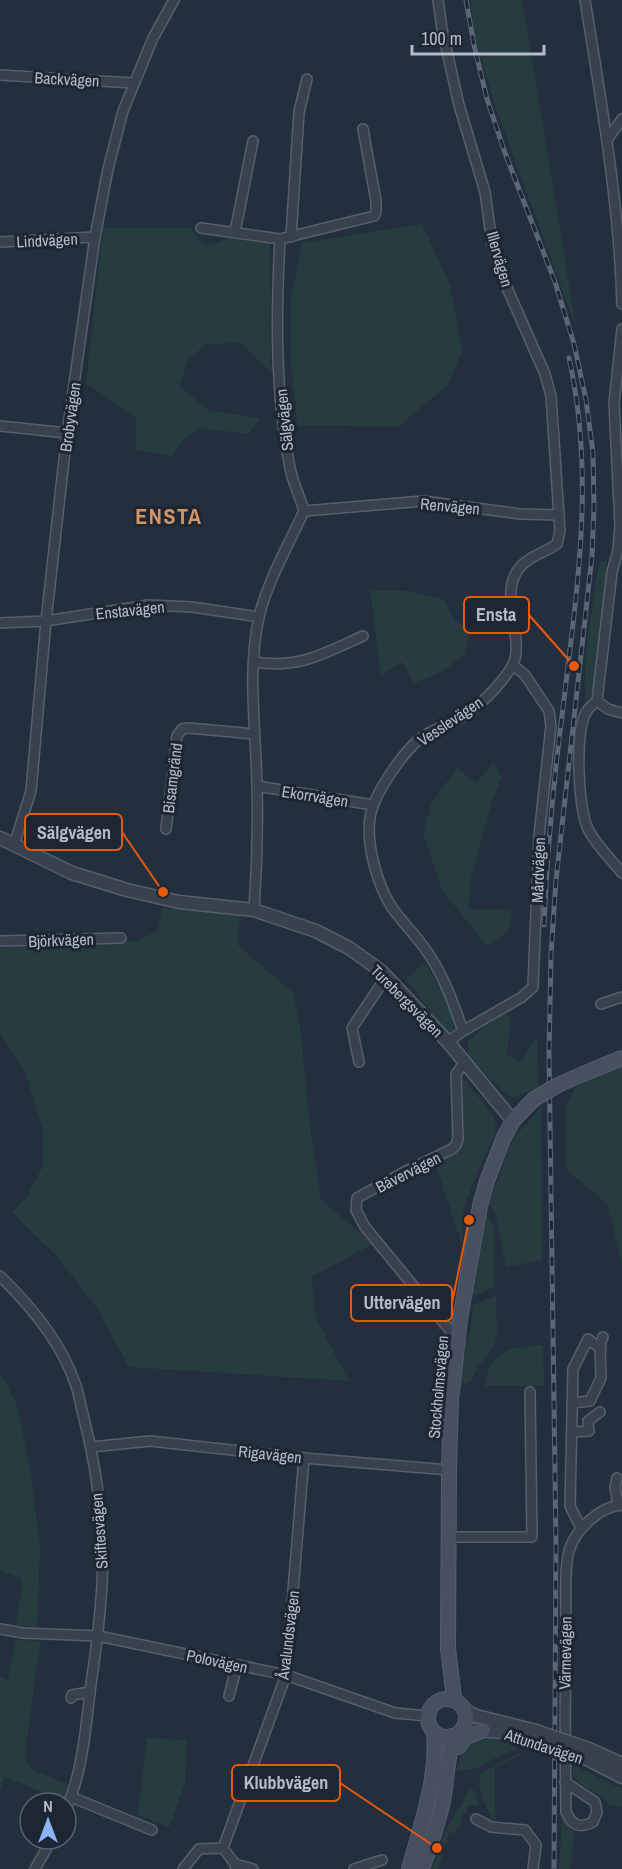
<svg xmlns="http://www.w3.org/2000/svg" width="622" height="1869" font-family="'Archivo Narrow',sans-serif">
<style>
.green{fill:#263c3f}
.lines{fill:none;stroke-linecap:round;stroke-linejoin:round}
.minor-casing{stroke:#565f6c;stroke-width:12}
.tertiary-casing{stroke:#565f6c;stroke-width:15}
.secondary-casing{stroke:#565f6c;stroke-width:16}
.minor{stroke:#38414e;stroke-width:9}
.tertiary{stroke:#38414e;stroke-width:12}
.secondary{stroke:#465061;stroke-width:14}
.rail-casing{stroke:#5a6575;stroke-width:5}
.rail{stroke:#1d2633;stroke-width:3;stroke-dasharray:9;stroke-linecap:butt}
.tertiary-bridge-casing{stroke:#565f6c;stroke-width:15;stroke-linecap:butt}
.secondary-bridge-casing{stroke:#565f6c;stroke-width:16;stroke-linecap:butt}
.tertiary-bridge{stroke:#38414e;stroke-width:12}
.secondary-bridge{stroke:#465061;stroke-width:14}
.labels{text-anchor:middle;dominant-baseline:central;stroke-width:6;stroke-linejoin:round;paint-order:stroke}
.street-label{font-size:16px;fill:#b4bcc9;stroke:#1d2633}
.district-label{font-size:22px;font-weight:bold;letter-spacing:1.5px;fill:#d59563;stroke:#1d2633}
.leader{fill:none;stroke:#e8590c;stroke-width:2}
.callout-dot{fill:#e8590c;stroke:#1d2633;stroke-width:2}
.callout{fill:#1d2633;stroke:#e8590c;stroke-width:2}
.callout-label{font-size:18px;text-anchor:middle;font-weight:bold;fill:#b4bcc9}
</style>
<rect width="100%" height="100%" fill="#242f3e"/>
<g class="green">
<polygon points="471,0 522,0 576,327 494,103 473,30"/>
<polygon points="422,224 450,285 462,351 448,385 398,427 298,425 291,367 291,299 302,243"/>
<polygon points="103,228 191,228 202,243 214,245 228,238 270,244 271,372 240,343 206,344 188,360 179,386 210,411 260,418 249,434 199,428 186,437 172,456 136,450 136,418 86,383"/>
<polygon points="606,561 606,582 593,691 586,705 585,670 588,636 596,579 600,562"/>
<polygon points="370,590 406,591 443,599 456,622 472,627 464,656 439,673 414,683 402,662 381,675"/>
<polygon points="493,762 502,777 493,798 471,877 468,909 511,910 509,931 487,946 442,890 423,833 431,804 457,768 476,783"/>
<polygon points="162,908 240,915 237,944 293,993 300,1027 311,1133 321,1200 373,1244 311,1277 316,1318 349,1381 129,1367 96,1307 56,1255 12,1213 26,1198 43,1166 43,1131 25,1071 0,1033 0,948 136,941 158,931"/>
<path d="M424,962C438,984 453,1005 455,1031L447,1033L406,979Z"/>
<polygon points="504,1013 511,1018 507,1055 521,1062 537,1036 538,1087 513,1098 505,1094 468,1056 468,1040"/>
<polygon points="622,1066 622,1265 608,1205 566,1169 566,1106 576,1087"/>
<path d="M462,1078L480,1099L494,1117L496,1131L477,1173L463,1211L462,1245L435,1163C444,1158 456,1152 461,1142C465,1133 462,1090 462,1078Z"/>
<polygon points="541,1107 542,1260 506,1267 496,1215 489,1204 513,1139"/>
<polygon points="486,1214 494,1228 494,1287 473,1296"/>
<polygon points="496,1296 497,1332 492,1350 477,1368 471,1382 459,1385 463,1346 470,1332 473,1305"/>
<polygon points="543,1345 544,1386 484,1386 491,1363 509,1349"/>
<polygon points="0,1373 16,1402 30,1468 40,1547 37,1627 16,1625 21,1593 21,1578 0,1571"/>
<polygon points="16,1640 40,1641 25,1756 30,1769 68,1784 64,1801 5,1777 0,1789 0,1676 8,1680"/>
<polygon points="147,1738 187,1740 185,1783 169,1827 138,1815"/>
<path d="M479,1738L512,1741L523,1746L487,1762L477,1768L457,1771C460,1754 463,1745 479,1738Z"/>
<path d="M527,1751L495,1767V1822C486,1810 476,1789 481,1774L514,1755Z"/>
<polygon points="573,1765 622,1789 622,1807 610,1805 600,1796 581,1784 573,1776"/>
<polygon points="470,1789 475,1791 479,1805 468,1805 466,1807 468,1813 462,1813 460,1825 457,1826 456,1832 449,1833 438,1869 432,1869 443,1835"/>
<polygon points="562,1818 574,1832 571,1869 559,1869"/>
</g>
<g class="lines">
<defs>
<g id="minor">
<path d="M438,0L442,29L459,105L485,192L492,243L504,281L545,374L551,396L560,531L557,544C546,552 532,555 522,565C495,592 527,641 512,666C501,685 476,710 457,720C444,726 428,731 417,741C400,757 373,795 370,818C366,844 377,884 391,906C403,924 419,938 430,956C445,979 454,1005 463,1031"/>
<path d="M585,0C601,100 619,202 622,304"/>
<polyline points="0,75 134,83"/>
<polyline points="607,140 622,119"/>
<polyline points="201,228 280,239 374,216 376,212 376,201 363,129"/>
<polyline points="235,232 253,141"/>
<polyline points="291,237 299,112 307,79"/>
<polyline points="0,242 95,237"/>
<path d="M622,329L614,403L620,526L618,550L612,572L597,701C594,704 589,707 587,711C574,729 578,809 588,829C596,845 611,859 622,873"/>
<polyline points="0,426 67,433"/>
<polyline points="304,511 423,501 520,514 559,515"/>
<polyline points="0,623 46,621 148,605 192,607 259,617"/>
<path d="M254,662C299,669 323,654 363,636"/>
<polyline points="597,701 608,709 622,713"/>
<polyline points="257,786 373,805"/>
<polyline points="166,829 177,736 182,729 189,728 254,734"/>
<polyline points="14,845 31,791 46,621 67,433 95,237 108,169 123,111 153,38 174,0"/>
<path d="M254,910C257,869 258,827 257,786C256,730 247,672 259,617C267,582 289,544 304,511C300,497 293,483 290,468C275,394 276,314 280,239"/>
<polyline points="0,941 121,938"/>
<polyline points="601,1004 622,997"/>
<polyline points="448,1042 463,1031 522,997 533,987 539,836 551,726 549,711 525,675 513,665"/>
<polyline points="359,1062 352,1028 386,977"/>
<path d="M0,1276C31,1306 61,1342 75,1383C79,1393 80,1404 83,1414C97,1469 105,1528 102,1585C100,1618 96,1651 91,1684C86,1724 83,1772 66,1809"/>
<polyline points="458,1340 365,1227 356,1210 357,1198 404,1172 452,1149 456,1145 458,1139 456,1074 464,1063"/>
<polyline points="572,1403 590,1401 601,1378 600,1345 603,1337"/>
<polyline points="572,1432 589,1431 588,1421 600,1412"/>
<polyline points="91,1447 150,1441 304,1458 449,1470"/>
<polyline points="617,1478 615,1487 618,1505"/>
<polyline points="581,1528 570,1506 573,1369 588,1339 601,1349"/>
<polyline points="449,1537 532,1537 530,1392"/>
<polyline points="0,1629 23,1633 98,1636 190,1655 286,1675 395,1713 428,1716"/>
<polyline points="229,1696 237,1665"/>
<polyline points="71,1698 72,1695 90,1692"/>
<path d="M565,1782L595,1802L597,1812L593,1822C579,1829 572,1825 566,1812C565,1749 565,1687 566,1624C566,1605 564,1567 569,1551C575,1530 600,1506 622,1505"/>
<polyline points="71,1797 152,1830"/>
<polyline points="476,1819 491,1827 525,1830 536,1845 533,1869"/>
<polyline points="235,1864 253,1869"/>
<polyline points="35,1869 52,1839"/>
<polyline points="183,1869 199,1849 223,1848"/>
<polyline points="236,1869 235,1864 223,1848 286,1675 304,1458"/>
<polyline points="354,1869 382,1860"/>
</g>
<g id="tertiary">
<polyline points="0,838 72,873 127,890 179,902 254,910 316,931 349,948 381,971 448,1042 513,1121"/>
<polyline points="465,1710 476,1716 536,1731"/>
<polyline points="463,1729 502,1732 536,1742"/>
<polyline points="589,1749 622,1764"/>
<polyline points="587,1759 622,1777"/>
</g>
<g id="secondary">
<polyline points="583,1074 622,1058"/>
<circle cx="447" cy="1718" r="19"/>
<polyline points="454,1699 448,1648 449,1470 451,1400 460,1319 480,1206 487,1181 504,1137 513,1121 534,1099"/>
<polyline points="458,1747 466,1737 483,1730"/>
<path d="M409,1869C421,1825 438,1778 434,1732"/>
<path d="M422,1869C430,1846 438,1824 443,1801C447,1779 447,1757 454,1736"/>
</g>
</defs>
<use href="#minor" class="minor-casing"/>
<use href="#tertiary" class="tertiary-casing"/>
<use href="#secondary" class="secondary-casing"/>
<use href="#minor" class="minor"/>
<use href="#tertiary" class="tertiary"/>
<use href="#secondary" class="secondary"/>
<defs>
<g id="rail">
<polyline points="466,0 474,45 487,99 505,153 555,282 574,344 586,400 593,453 594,507 592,556 556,880 551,954 549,1053 556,1544 554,1869"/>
<path d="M544,925C547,855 553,785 562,716C576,595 596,479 569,358"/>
</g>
</defs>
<use href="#rail" class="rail-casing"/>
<use href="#rail" class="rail"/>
<defs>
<g id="tertiary-bridge">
<polyline points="536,1731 589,1749"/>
<polyline points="536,1742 587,1759"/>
</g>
<polyline id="secondary-bridge" points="534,1099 558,1085 583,1074"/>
</defs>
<use href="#tertiary-bridge" class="tertiary-bridge-casing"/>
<use href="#secondary-bridge" class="secondary-bridge-casing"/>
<use href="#tertiary-bridge" class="tertiary-bridge"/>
<use href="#secondary-bridge" class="secondary-bridge"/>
</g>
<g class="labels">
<g class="street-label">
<text transform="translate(67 79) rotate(3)">Backvägen</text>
<text transform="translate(47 240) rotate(-3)">Lindvägen</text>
<text transform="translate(500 259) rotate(74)">Illervägen</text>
<text transform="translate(70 417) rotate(-82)">Brobyvägen</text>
<text transform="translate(284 420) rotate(-96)">Sälgvägen</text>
<text transform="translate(450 506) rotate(5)">Renvägen</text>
<text transform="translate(130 610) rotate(-6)">Enstavägen</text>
<text transform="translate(450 721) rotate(-34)">Vesslevägen</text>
<text transform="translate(172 778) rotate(-83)">Bisamgränd</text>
<text transform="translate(315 796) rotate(9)">Ekorrvägen</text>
<text transform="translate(538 870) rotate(-88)">Mårdvägen</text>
<text transform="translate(61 940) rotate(-2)">Björkvägen</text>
<text transform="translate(407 1001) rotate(45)">Turebergsvägen</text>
<text transform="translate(408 1172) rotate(-27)">Bävervägen</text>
<text transform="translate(438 1387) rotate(-85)">Stockholmsvägen</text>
<text transform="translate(270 1454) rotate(6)">Rigavägen</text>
<text transform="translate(99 1531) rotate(-94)">Skiftesvägen</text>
<text transform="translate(288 1635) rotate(-83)">Åvalundsvägen</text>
<text transform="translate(565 1653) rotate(-89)">Värmevägen</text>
<text transform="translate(217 1661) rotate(12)">Polovägen</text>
<text transform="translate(544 1746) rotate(18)">Attundavägen</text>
</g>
<g class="district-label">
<text x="169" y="516">ENSTA</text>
</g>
</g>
<path class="leader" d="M574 666L529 615M163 892L122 832M469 1220L452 1303M437 1848L340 1783"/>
<g class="callout-dot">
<circle cx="574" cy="666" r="6"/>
<circle cx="163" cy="892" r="6"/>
<circle cx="469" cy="1220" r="6"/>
<circle cx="437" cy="1848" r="6"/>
</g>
<g class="callout">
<rect x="464" y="597" width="65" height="36" rx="6"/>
<rect x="25" y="814" width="97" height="36" rx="6"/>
<rect x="351" y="1285" width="101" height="36" rx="6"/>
<rect x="232" y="1765" width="108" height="36" rx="6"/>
</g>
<g class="callout-label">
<text x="496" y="621">Ensta</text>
<text x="74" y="839">Sälgvägen</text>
<text x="402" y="1309">Uttervägen</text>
<text x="286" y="1789">Klubbvägen</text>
</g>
<g transform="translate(48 1821)"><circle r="28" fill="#1d2633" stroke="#59626f" stroke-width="1.5"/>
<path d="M0-4.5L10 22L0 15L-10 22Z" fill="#8ab4f8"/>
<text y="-9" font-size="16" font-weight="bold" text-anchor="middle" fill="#b4bcc9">N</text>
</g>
<path d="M412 45v9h132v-9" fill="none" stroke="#b4bcc9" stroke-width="3"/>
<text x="421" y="45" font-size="18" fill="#b4bcc9" stroke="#1d2633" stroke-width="4.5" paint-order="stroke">100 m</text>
</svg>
